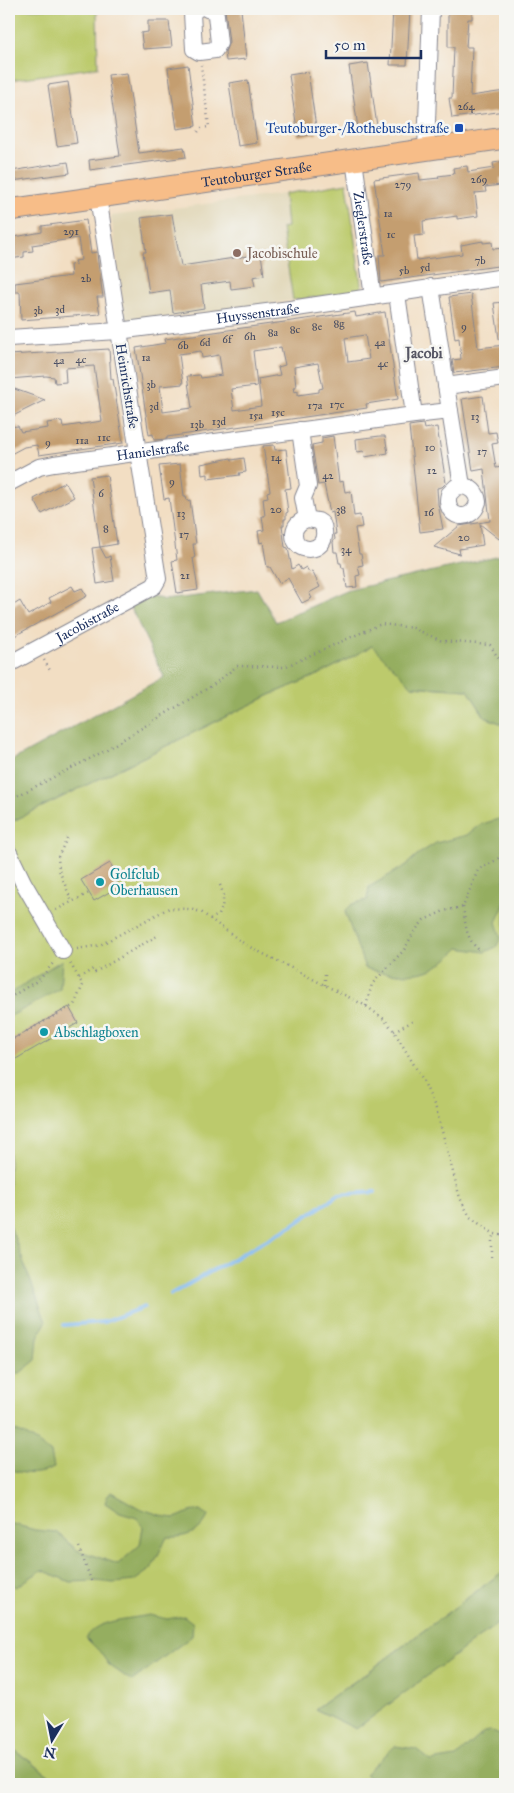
<svg xmlns="http://www.w3.org/2000/svg" width="514" height="1793" font-family="'IM FELL Great Primer',serif">
<style>
.built{fill:#e1d7b8}
.green{fill:#bcca6c;stroke:#6c7c65}
.forest{fill:#95ae60;stroke:#586e5f}
.lines{fill:none;stroke-linecap:round;stroke-linejoin:round}
.stream{stroke:#81b9f1;stroke-width:4}
.building{fill:#c49e70;fill-rule:evenodd}
.minor-casing{stroke:#868690;stroke-width:18}
.major-casing{stroke:#868690;stroke-width:23}
.path{stroke:#868690;stroke-width:2.5;stroke-dasharray:1 4;stroke-linecap:butt}
.minor{stroke:#fff;stroke-width:16}
.major{stroke:#f7bd88;stroke-width:21}
.transit-dot{fill:#1a4fb4;stroke:#f6f6f2;stroke-width:2}
.education-dot{fill:#8d6e63;stroke:#f6f6f2;stroke-width:2}
.culture-dot{fill:#0f9aa8;stroke:#f6f6f2;stroke-width:2}
.labels{text-anchor:middle;dominant-baseline:central;stroke-width:5;stroke-linejoin:round;paint-order:stroke}
.number-label{font-size:11px;fill:#454b62}
.transit-label{font-size:14px;fill:#164399;stroke:#f6f6f2;text-anchor:end}
.street-label{font-size:14px;fill:#1b2f5e;stroke:#f6f6f2}
.education-label{font-size:14px;fill:#785e54;stroke:#f6f6f2;text-anchor:start}
.culture-label{font-size:14px;fill:#0d838f;stroke:#f6f6f2;text-anchor:start}
.neighbourhood-label{font-size:15px;font-weight:bold;fill:#565664;stroke:#f6f6f2}
</style>
<rect width="100%" height="100%" fill="#f6f6f2"/>
<filter id="ink" filterUnits="userSpaceOnUse"><feTurbulence type="fractalNoise" baseFrequency=".02" numOctaves="2"/><feDisplacementMap in="SourceGraphic" scale="10" xChannelSelector="R" yChannelSelector="G"/><feConvolveMatrix kernelMatrix="1 2 1 2 8 2 1 2 1" color-interpolation-filters="sRGB"/></filter>
<filter id="wash" filterUnits="userSpaceOnUse"><feTurbulence type="fractalNoise" baseFrequency=".0096" numOctaves="4" result="noise"/><feDisplacementMap in="SourceGraphic" scale="20" xChannelSelector="R" yChannelSelector="G"/><feGaussianBlur stdDeviation="1.12" result="paint"/><feColorMatrix in="noise" values="0 0 0 0 0 0 0 0 0 0 0 0 0 0 0 0 0 1.4 0 .05"/><feComposite in="paint" operator="in"/></filter>
<g filter="url(#wash)">
<rect width="100%" height="100%" fill="#f2dec3"/>
<polygon class="built" points="347,183 362,291 126,323 111,216 284,194"/>
<g class="green">
<polygon points="9,9 97,9 98,67 10,80"/>
<polygon points="347,183 362,291 293,300 282,228 287,227 284,194"/>
<polygon points="372,646 412,686 468,690 485,717 505,725 505,1570 368,1672 315,1709 356,1728 505,1618 505,1784 61,1784 9,1746 9,823 270,695 322,673"/>
</g>
<g class="forest">
<polygon points="505,555 505,725 485,717 468,690 412,686 372,646 322,673 270,695 9,823 9,762 164,677 130,606 153,596 164,600 257,589 276,622 349,590"/>
<path d="M505,812V903L496,922L501,938L496,947L485,952L459,948C451,956 439,967 427,971C410,976 382,974 365,968L345,912L352,904L367,900L369,887L405,866L417,855L436,843L467,835L479,825L502,818Z"/>
<polygon points="62,960 60,989 9,1017 9,994"/>
<polygon points="9,1223 46,1322 38,1337 36,1360 20,1373 9,1373"/>
<path d="M9,1430C24,1431 40,1444 51,1453L54,1468C40,1475 23,1475 9,1469Z"/>
<path d="M111,1492L139,1508L166,1517L175,1518L190,1512L200,1510L208,1516C201,1533 185,1538 167,1537L151,1569L134,1581L114,1583L95,1581L70,1582L42,1570L16,1587L9,1583V1523L35,1530L56,1532L77,1550L118,1564L140,1545L143,1527L137,1518L120,1513L105,1503L107,1497Z"/>
<polygon points="505,1570 505,1618 356,1729 315,1709 368,1672"/>
<path d="M149,1615L167,1619L184,1616L193,1623L192,1636L132,1681L109,1665L100,1652L86,1638C99,1618 128,1620 149,1615Z"/>
<polygon points="491,1731 503,1737 505,1737 505,1784 378,1784 365,1774 395,1746 416,1749 431,1761 456,1757 484,1732"/>
<polygon points="9,1746 61,1784 9,1784"/>
</g>
<g class="lines">
<g class="stream">
<polyline points="171,1294 293,1225 338,1195 375,1192"/>
<polyline points="64,1325 104,1322 144,1307"/>
</g>
</g>
<g id="blocks">
<g class="building">
<polygon points="225,9 241,9 246,59 226,61 225,52 229,42"/>
<polygon points="393,9 410,9 407,65 390,65"/>
<polygon points="448,9 472,9 472,19 468,19 466,47 472,47 470,96 505,91 505,111 452,118 449,98 452,98 454,47 448,47"/>
<polygon points="148,21 169,21 172,47 143,49 141,33 148,32"/>
<polygon points="368,63 377,126 358,128 349,66"/>
<polygon points="188,65 196,126 177,129 168,68"/>
<polygon points="308,72 317,134 298,136 289,75"/>
<polygon points="127,73 139,153 184,147 186,157 90,170 89,160 120,156 108,75"/>
<polygon points="248,80 257,143 238,146 229,83"/>
<polygon points="68,82 77,143 57,146 48,85"/>
<polygon points="505,161 505,178 500,178 501,185 485,187 486,192 475,193 478,216 457,219 457,216 423,221 424,235 414,236 417,260 462,254 461,245 483,241 483,243 492,242 493,249 505,248 505,265 381,282 379,255 385,255 374,179 419,173 420,180 439,178 438,176 454,174 453,168 467,166 468,172 494,168 493,163"/>
<polygon points="68,162 70,173 12,181 11,171"/>
<polygon points="172,214 181,266 261,254 264,275 253,277 255,286 231,289 230,281 201,285 204,308 173,313 170,290 149,293 143,252 146,252 141,218"/>
<polygon points="86,220 91,253 97,252 98,263 103,297 97,297 100,314 21,320 20,292 15,292 15,283 71,276 70,265 76,264 75,261 81,260 78,238 32,245 33,251 24,252 24,257 9,259 9,238 42,232 42,226"/>
<polygon points="471,294 478,348 505,345 505,367 454,373 452,360 461,359 459,338 455,339 449,297"/>
<polygon points="505,302 505,338 499,339 494,303"/>
<path d="M355,312L356,317L385,312L398,399L366,404L367,408L167,437V439L154,440L153,434L149,435L136,348L166,343L165,339ZM365,335L369,359L348,362L345,338ZM281,347L285,365L278,367L280,375L258,379L261,406L234,410L231,389L257,386L253,351ZM201,351L202,358L219,355L222,375L201,378L200,375L187,376L192,408L163,412L160,386L183,384L179,354ZM318,363L323,388L319,389V392L298,395V391L294,392L293,387H296L294,367Z"/>
<polygon points="109,349 111,379 113,379 123,443 39,455 37,445 24,447 9,455 9,427 18,426 21,432 48,428 47,423 62,421 63,427 102,421 94,366 65,368 66,382 55,383 54,377 46,376 9,379 9,355"/>
<polygon points="9,387 45,400 9,418"/>
<polygon points="483,396 488,433 496,432 498,443 492,444 496,468 502,467 504,479 505,479 505,530 499,539 480,524 483,545 459,549 460,554 434,547 459,526 490,521 484,469 473,471 462,399"/>
<polygon points="423,424 424,429 437,427 446,483 442,487 437,488 438,504 443,529 420,532 409,426"/>
<polygon points="333,436 339,482 343,481 345,492 351,491 354,516 360,515 362,527 355,528 359,554 361,554 363,565 358,566 360,575 356,576 357,587 347,588 344,568 342,568 341,563 339,563 337,552 334,552 333,542 335,539 334,534 336,534 333,512 330,513 324,484 318,485 312,445 322,443 322,438"/>
<polygon points="380,436 385,436 388,453 365,457 364,451 357,452 356,439"/>
<polygon points="274,445 275,450 286,449 291,488 285,489 288,512 286,513 286,519 284,519 284,525 282,525 285,547 288,548 292,569 298,565 301,570 306,567 309,572 312,571 320,587 309,593 312,598 302,603 288,578 279,583 270,567 267,567 263,542 260,543 258,531 264,530 262,516 265,516 263,498 268,497 267,492 270,491 263,446"/>
<polygon points="231,458 232,460 244,458 246,472 239,473 240,475 208,479 208,474 202,475 201,464"/>
<polygon points="180,464 184,496 186,496 187,501 190,500 196,544 193,544 195,558 193,558 198,590 177,593 172,561 177,560 169,498 164,499 159,466"/>
<polygon points="107,475 117,544 100,547 90,477"/>
<polygon points="65,482 74,497 42,514 34,499"/>
<polygon points="100,547 106,558 110,556 114,581 97,584 92,548"/>
<polygon points="72,586 75,591 82,588 87,596 9,639 9,608 20,601 28,615 51,602 49,598"/>
<polygon points="110,863 120,881 116,883 118,887 94,901 81,880"/>
<polygon points="69,1007 78,1023 9,1063 9,1041"/>
</g>
</g>
</g>
<g filter="url(#ink)">
<use href="#blocks" fill-opacity="0" stroke="#868690" stroke-width="1"/>
<g class="lines">
<defs>
<g id="minor">
<polyline points="197,9 192,13 194,49 199,52 215,50 219,43 216,15 215,11 207,9"/>
<polyline points="426,150 431,9"/>
<path id="s1" d="M354,160L373,297"/>
<polyline points="431,287 450,411"/>
<path d="M397,294L414,415L450,411L462,486L456,487L449,494C442,518 472,525 478,502C477,492 471,487 462,486"/>
<path id="s2" d="M9,338L118,331L290,309L505,277"/>
<polyline points="446,386 505,378"/>
<path d="M300,430L308,486L303,498L307,519C300,521 295,525 294,533C293,555 327,554 324,531C324,526 322,523 318,521L307,519"/>
<path id="s3" d="M9,483L39,467L54,464L414,415"/>
<path id="s4" d="M9,664L154,586L158,579L98,197"/>
<polyline points="9,853 23,882 63,951"/>
</g>
<g id="major">
<path id="s5" d="M9,210L505,138"/>
</g>
</defs>
<use href="#minor" class="minor-casing"/>
<use href="#major" class="major-casing"/>
<g class="path">
<polyline points="198,132 201,128 209,127 201,65"/>
<polyline points="44,660 51,672"/>
<polyline points="9,800 97,755 213,685 237,666 284,667 381,624 413,628 442,641 490,645 505,669"/>
<polyline points="67,838 58,857 59,870 72,902"/>
<path d="M463,907C466,926 465,938 480,951"/>
<polyline points="56,910 89,893"/>
<path d="M210,919L219,915C224,903 225,895 219,883"/>
<polyline points="77,949 100,945 169,908 189,909 201,912 246,945 366,1006 384,1019 394,1031 423,1080 436,1109 460,1198 470,1217 488,1230 495,1234 505,1236"/>
<polyline points="79,978 93,969 95,972 157,936"/>
<polyline points="325,985 325,970"/>
<polyline points="9,998 40,979 54,962"/>
<polyline points="366,1006 372,984 404,950 414,932 424,920 444,911 463,907 478,870 498,859 505,846"/>
<polyline points="394,1031 415,1020"/>
<polyline points="9,1041 74,1005 83,985 70,963"/>
<polyline points="492,1257 492,1241 495,1234"/>
<polyline points="9,1308 10,1310 9,1326"/>
<polyline points="79,1547 92,1583"/>
</g>
<use href="#minor" class="minor"/>
<use href="#major" class="major"/>
</g>
</g>
<rect class="transit-dot" x="454" y="123" width="10" height="10" rx="2.5"/>
<circle class="education-dot" cx="237" cy="253" r="5"/>
<g class="culture-dot">
<circle cx="100" cy="882" r="5"/>
<circle cx="44" cy="1032" r="5"/>
</g>
<g class="labels">
<g class="number-label">
<text x="466" y="106">264</text>
<text x="479" y="179">269</text>
<text x="403" y="184">279</text>
<text x="388" y="213">1a</text>
<text x="71" y="231">291</text>
<text x="391" y="234">1c</text>
<text x="480" y="260">7b</text>
<text x="425" y="267">5d</text>
<text x="404" y="270">5b</text>
<text x="86" y="278">2b</text>
<text x="60" y="309">3d</text>
<text x="38" y="310">3b</text>
<text x="339" y="323">8g</text>
<text x="317" y="326">8e</text>
<text x="464" y="326">9</text>
<text x="295" y="329">8c</text>
<text x="273" y="332">8a</text>
<text x="250" y="336">6h</text>
<text x="227" y="339">6f</text>
<text x="205" y="342">6d</text>
<text x="380" y="342">4a</text>
<text x="183" y="345">6b</text>
<text x="146" y="357">1a</text>
<text x="81" y="359">4c</text>
<text x="59" y="360">4a</text>
<text x="383" y="363">4c</text>
<text x="151" y="384">3b</text>
<text x="337" y="404">17c</text>
<text x="315" y="405">17a</text>
<text x="154" y="406">3d</text>
<text x="278" y="412">15c</text>
<text x="256" y="415">15a</text>
<text x="475" y="416">13</text>
<text x="219" y="421">13d</text>
<text x="197" y="424">13b</text>
<text x="104" y="437">11c</text>
<text x="82" y="440">11a</text>
<text x="48" y="442">9</text>
<text x="430" y="447">10</text>
<text x="482" y="451">17</text>
<text x="276" y="457">14</text>
<text x="432" y="470">12</text>
<text x="328" y="475">42</text>
<text x="172" y="481">9</text>
<text x="101" y="493">6</text>
<text x="276" y="509">20</text>
<text x="341" y="509">38</text>
<text x="429" y="512">16</text>
<text x="181" y="513">13</text>
<text x="106" y="528">8</text>
<text x="184" y="534">17</text>
<text x="464" y="537">20</text>
<text x="346" y="549">34</text>
<text x="185" y="575">21</text>
</g>
<g class="transit-label">
<text x="449" y="128">Teutoburger-/Rothebuschstraße</text>
</g>
<g class="street-label">
<text stroke="none"><textPath href="#s5" startOffset="250">Teutoburger Straße</textPath></text>
<text stroke="none"><textPath href="#s1" startOffset="69">Zieglerstraße</textPath></text>
<text stroke="none"><textPath href="#s2" startOffset="250">Huyssenstraße</textPath></text>
<text transform="translate(127 386) rotate(81)">Heinrichstraße</text>
<text stroke="none"><textPath href="#s3" startOffset="149">Hanielstraße</textPath></text>
<text stroke="none"><textPath href="#s4" startOffset="89">Jacobistraße</textPath></text>
</g>
<g class="education-label">
<text x="247" y="253">Jacobischule</text>
</g>
<g class="culture-label">
<text x="110" y="874">Golfclub<tspan x="110" dy="16">Oberhausen</tspan></text>
<text x="54" y="1032">Abschlagboxen</text>
</g>
<g class="neighbourhood-label">
<text x="424" y="353">Jacobi</text>
</g>
</g>
<rect width="514" height="1793" fill="none" stroke="#f6f6f2" stroke-width="30"/>
<g transform="translate(52 1740) rotate(190)" stroke="#f6f6f2" stroke-width="4" paint-order="stroke">
<path d="M0-4L9 19L0 12L-9 19Z" fill="#1b2f5e"/>
<text y="-8" font-size="14" font-weight="bold" text-anchor="middle" fill="#1b2f5e">N</text>
</g>
<path d="M326 50v8h95v-8" fill="none" stroke="#1b2f5e" stroke-width="2.5"/>
<text x="334" y="50" font-size="15" fill="#1b2f5e" stroke="#f6f6f2" stroke-width="4" paint-order="stroke">50 m</text>
</svg>
